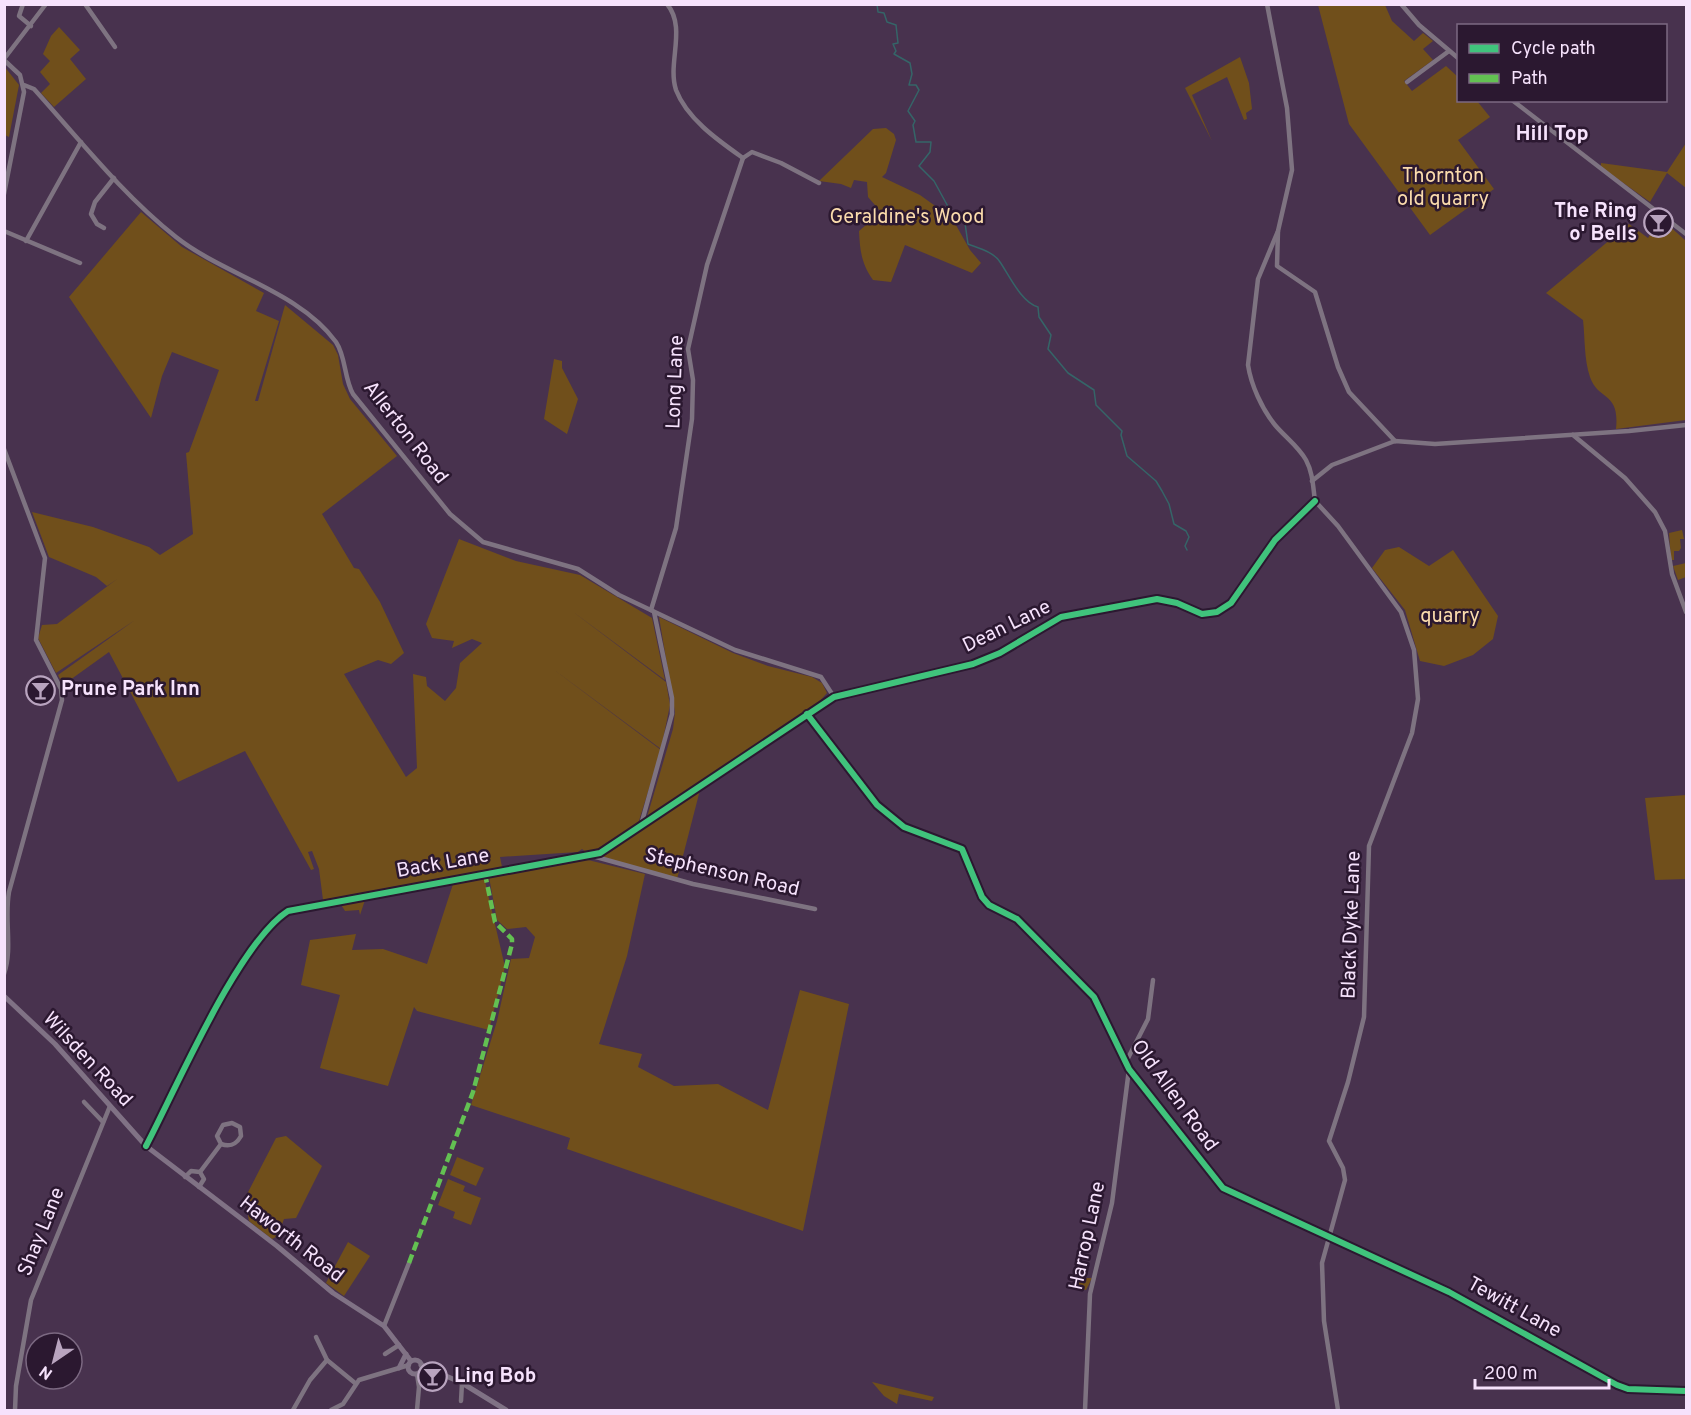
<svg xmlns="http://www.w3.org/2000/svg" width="1691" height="1415" font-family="Overpass,sans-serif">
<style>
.green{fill:#704f1b}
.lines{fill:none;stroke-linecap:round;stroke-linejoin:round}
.stream{stroke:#356568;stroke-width:1.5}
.minor{stroke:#7e7381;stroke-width:4.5}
.major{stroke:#807285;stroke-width:5}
.quiet{stroke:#63c152;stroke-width:4.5;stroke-dasharray:9 4.5;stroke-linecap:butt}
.cycleway-casing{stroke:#2b1830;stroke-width:10}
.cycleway{stroke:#40c37c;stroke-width:6}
.labels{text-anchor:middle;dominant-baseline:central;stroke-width:5;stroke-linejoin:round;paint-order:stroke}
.park-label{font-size:20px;fill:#fadbac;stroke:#2b1830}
.poi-label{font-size:20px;font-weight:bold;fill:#f6e2fc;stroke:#2b1830;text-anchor:start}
.street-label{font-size:20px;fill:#f6e2fc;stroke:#2b1830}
.neighbourhood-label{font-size:21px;font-weight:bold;fill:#f6e2fc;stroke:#2b1830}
</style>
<rect width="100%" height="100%" fill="#48324e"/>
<g class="green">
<polygon points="1318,5 1385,5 1392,21 1414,41 1423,33 1433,41 1423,49 1433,60 1404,81 1412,91 1446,66 1458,77 1458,100 1477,101 1490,117 1458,140 1494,189 1430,235 1349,124"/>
<polygon points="59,27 80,50 70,59 86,79 54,107 41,93 50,84 40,72 50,61 43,54 51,36"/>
<polygon points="1240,57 1249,83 1252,109 1246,113 1247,119 1244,120 1227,77 1192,95 1212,141 1185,88"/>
<polygon points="4,66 19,85 9,137 5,135"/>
<path d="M886,128L894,134L896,140L886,173L882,177L920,195L952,218L970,250L981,263L972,273L905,245L891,282L873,280C861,263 860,250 859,231L881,212L868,197L867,182L854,180L851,188L841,184L819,181L873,129Z"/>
<polygon points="1686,143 1686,188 1667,173 1650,202 1601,167 1601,163 1667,172"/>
<polygon points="141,212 182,247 264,293 256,311 279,321 255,401 258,401 285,305 333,345 338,355 343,384 350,399 397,456 322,514 354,568 359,569 380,602 404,653 391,664 378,660 344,674 406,777 417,768 413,674 426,677 427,686 445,701 456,688 460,663 482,643 472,639 452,648 454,641 432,638 426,624 459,539 516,561 580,575 652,618 665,680 572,611 666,682 670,705 661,749 553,669 661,750 638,824 597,851 586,852 582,849 578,852 500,857 502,867 323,900 319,869 312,851 308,852 314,869 311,870 245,751 178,782 109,652 63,685 58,675 135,620 56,673 38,638 42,625 57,624 117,579 107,586 96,577 49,557 32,512 93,527 149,547 160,555 193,534 186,453 189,452 219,370 172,352 162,376 151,418 69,297"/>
<path d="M1656,214L1686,241V420L1616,429C1620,391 1598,401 1590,377C1584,360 1585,337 1583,320L1546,293L1629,224L1648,238L1656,226L1649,221Z"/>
<polygon points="554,359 562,361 562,368 578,399 567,434 544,419"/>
<polygon points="1682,530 1684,539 1680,539 1681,548 1679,551 1674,551 1674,560 1671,560 1669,533"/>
<polygon points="1399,547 1429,566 1453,550 1498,616 1493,639 1473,655 1444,666 1420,661 1405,610 1372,568 1385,550"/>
<polygon points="1686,563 1686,577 1678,580 1673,566"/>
<polygon points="659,617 733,653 768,666 812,677 822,683 827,693 817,704 647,817 673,729 675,712"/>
<polygon points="700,790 677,879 598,858"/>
<polygon points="1686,795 1686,879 1655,880 1645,798"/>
<polygon points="584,859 645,874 627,956 599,1044 642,1054 638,1067 674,1086 718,1084 768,1110 800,990 849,1004 803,1231 567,1149 570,1138 471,1105 497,1021 511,959 529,958 535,937 526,927 507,929 497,920 489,877"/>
<polygon points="484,877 505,967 489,1030 417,1011 414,1007 388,1086 320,1068 340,995 301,985 310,940 356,934 352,950 383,949 427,964 453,884"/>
<polygon points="366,897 360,915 359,910 345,911 340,903"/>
<polygon points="286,1136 322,1166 296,1218 284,1219 278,1236 272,1239 249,1221 245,1198 276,1138"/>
<polygon points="457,1157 484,1168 476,1186 450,1175"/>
<polygon points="448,1179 465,1186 463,1191 481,1198 471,1225 453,1218 455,1212 438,1205"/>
<polygon points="348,1242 370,1256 344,1296 326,1283"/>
<polygon points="1084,1278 1092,1278 1086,1290 1068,1287"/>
<polygon points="872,1382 934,1397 932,1401 899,1394 897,1404 884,1396"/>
</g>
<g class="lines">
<path class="stream" d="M877,4L878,12L884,13L887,22L896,25L898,43L893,44L896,51L894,54L910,63L912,74L909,85H916L919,90L908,111L915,121L913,125L916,142H931L930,152L919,166L934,181L951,212L965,223L968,244C978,248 994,252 1000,262C1009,275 1021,302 1038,307L1039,317L1051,335L1048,349L1068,373L1094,390L1096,405L1122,431L1121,435L1127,456L1156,481L1162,491L1169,504L1174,524L1186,531L1189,537L1185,546L1187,550"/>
<g class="minor">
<polyline points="23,4 19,16 31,26"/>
<polyline points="85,4 115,47"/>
<path d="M667,4C687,28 667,63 676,90C687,119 719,141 743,158"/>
<path d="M1267,4L1287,108L1292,170L1278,231L1258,279L1248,365C1251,385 1262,409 1275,425C1285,437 1298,446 1306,460C1313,473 1313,487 1315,501"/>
<polyline points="1401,4 1419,25 1458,58"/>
<polyline points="4,59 46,4"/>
<polyline points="4,60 20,75 24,92 4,194"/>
<polyline points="1407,82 1449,51"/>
<path d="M24,85L34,89C79,139 123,195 176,237C224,275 299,291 336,342C346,357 344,378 353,394L450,514L483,542L578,569L619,595L735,650L821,677L834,697"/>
<polyline points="1512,100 1686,234"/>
<polyline points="743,158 752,152 781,163 819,183"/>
<polyline points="104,228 97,224 91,214 95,202 114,178"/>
<polyline points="4,231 80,263"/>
<polyline points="1278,231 1277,266 1315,292 1338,367 1349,392 1395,441"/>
<polyline points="26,241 81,142"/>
<polyline points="1573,435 1625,478 1655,512 1665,531 1672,574 1686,612"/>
<path d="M4,449L45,558L36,640L61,689L62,700L9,892C4,920 13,948 4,974"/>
<polyline points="1312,481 1332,465 1395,441 1435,444 1629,431 1686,425"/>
<polyline points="1315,501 1338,526 1401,612 1414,650 1418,699 1412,733 1369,846 1364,1017 1348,1082 1329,1141 1343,1168 1345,1180 1322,1263 1324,1321 1338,1410"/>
<polyline points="651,610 676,528 692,419 693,380 688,349 707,265 743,158"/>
<polyline points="807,714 877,805 904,827 962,849 982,897 989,905 1017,919 1094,997 1129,1069 1223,1188 1449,1292 1617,1385 1628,1389 1686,1391"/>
<polyline points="641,825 672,714 672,698 654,612"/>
<polyline points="589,855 693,884 815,909"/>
<polyline points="1126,1062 1148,1019 1153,980"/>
<polyline points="84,1102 103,1122"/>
<path d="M146,1146C176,1089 238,943 288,911L600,853L834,697L973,664L1000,653L1061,617L1157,599L1177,603L1202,614L1217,612L1231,603L1275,540L1315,501"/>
<path d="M200,1172L221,1144L217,1136L223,1125L232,1123L240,1127L241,1136C236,1145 230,1147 221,1144"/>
<polyline points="185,1177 191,1171 200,1172 204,1179 199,1187"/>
<polyline points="384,1326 409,1263"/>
<polyline points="316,1337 327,1360 355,1383"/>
<polyline points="385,1354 399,1345"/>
<polyline points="417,1374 419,1387 417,1410"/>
<polyline points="461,1401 462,1383"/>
<polyline points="15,1410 16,1386 31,1300 110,1106"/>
<polyline points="293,1410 310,1380 327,1360"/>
<polyline points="331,1410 343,1404 359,1380 409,1365"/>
<polyline points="1085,1410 1090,1294 1112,1203 1129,1069"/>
</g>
<g class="major">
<polyline points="4,996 55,1044 146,1146 277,1246 333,1293 384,1326 411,1361"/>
<circle cx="415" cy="1367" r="7"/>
<polyline points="421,1365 462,1383 506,1410"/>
<polyline points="399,1368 406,1354"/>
</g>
<polyline class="quiet" points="409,1263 473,1092 512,944 512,939 495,922 485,874"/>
<defs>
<g id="cycleway">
<polyline points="807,714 877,805 904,827 962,849 982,897 989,905 1017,919 1094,997 1129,1069 1223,1188 1449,1292 1617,1385 1628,1389 1686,1391"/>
<path d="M146,1146C176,1089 238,943 288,911L600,853L834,697L973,664L1000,653L1061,617L1157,599L1177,603L1202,614L1217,612L1231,603L1275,540L1315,501"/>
</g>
</defs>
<use href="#cycleway" class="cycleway-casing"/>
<use href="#cycleway" class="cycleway"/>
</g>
<defs>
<symbol id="bar-ring" viewBox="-11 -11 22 22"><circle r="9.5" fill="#2b1830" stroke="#b9a4bf" stroke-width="1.5"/><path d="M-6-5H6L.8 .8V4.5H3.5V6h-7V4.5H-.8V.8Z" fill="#b9a4bf"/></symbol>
</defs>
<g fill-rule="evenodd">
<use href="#bar-ring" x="1642" y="206" width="33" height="33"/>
<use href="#bar-ring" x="24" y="674" width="33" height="33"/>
<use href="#bar-ring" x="416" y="1360" width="33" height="33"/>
</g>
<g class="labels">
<g class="park-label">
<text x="1443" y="177">Thornton<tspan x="1443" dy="23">old quarry</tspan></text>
<text x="907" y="218">Geraldine's Wood</text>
<text x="1450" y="617">quarry</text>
</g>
<g class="poi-label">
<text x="1637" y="212" text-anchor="end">The Ring<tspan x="1637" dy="23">o' Bells</tspan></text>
<text x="61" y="690">Prune Park Inn</text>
<text x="454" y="1377">Ling Bob</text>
</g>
<g class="street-label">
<text transform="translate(676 382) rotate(-88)">Long Lane</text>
<text transform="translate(405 433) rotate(52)">Allerton Road</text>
<text transform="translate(1007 627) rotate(-26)">Dean Lane</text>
<text transform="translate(443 864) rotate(-10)">Back Lane</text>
<text transform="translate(722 873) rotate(13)">Stephenson Road</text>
<text transform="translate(1352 925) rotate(-88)">Black Dyke Lane</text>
<text transform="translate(87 1060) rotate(47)">Wilsden Road</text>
<text transform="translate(1174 1096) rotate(54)">Old Allen Road</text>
<text transform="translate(42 1232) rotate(-68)">Shay Lane</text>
<text transform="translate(1088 1236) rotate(-78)">Harrop Lane</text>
<text transform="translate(291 1240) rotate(38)">Haworth Road</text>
<text transform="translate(1514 1308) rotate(29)">Tewitt Lane</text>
</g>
<g class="neighbourhood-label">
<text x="1552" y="134">Hill Top</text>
</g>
</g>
<rect width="1691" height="1415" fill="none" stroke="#f6e2fc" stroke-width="12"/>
<rect x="1457" y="24" width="210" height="78" fill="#2b1830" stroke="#7c6982" stroke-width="1.5"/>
<rect x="1469" y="44" width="30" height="9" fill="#40c37c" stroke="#7c6982" stroke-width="1.5"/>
<text x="1511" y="54" font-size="18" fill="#f6e2fc">Cycle path</text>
<rect x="1469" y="74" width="30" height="9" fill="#63c152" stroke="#7c6982" stroke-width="1.5"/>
<text x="1511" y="84" font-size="18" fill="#f6e2fc">Path</text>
<g transform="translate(54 1361) rotate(215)"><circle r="28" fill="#2b1830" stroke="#7c6982" stroke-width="1.5"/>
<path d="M0-4.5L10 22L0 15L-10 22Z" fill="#b9a4bf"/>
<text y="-9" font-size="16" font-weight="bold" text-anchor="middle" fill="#f6e2fc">N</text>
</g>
<path d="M1475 1379v9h134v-9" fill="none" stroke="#f6e2fc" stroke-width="3"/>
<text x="1484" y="1379" font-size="18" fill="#f6e2fc" stroke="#2b1830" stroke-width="4.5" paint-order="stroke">200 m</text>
</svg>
